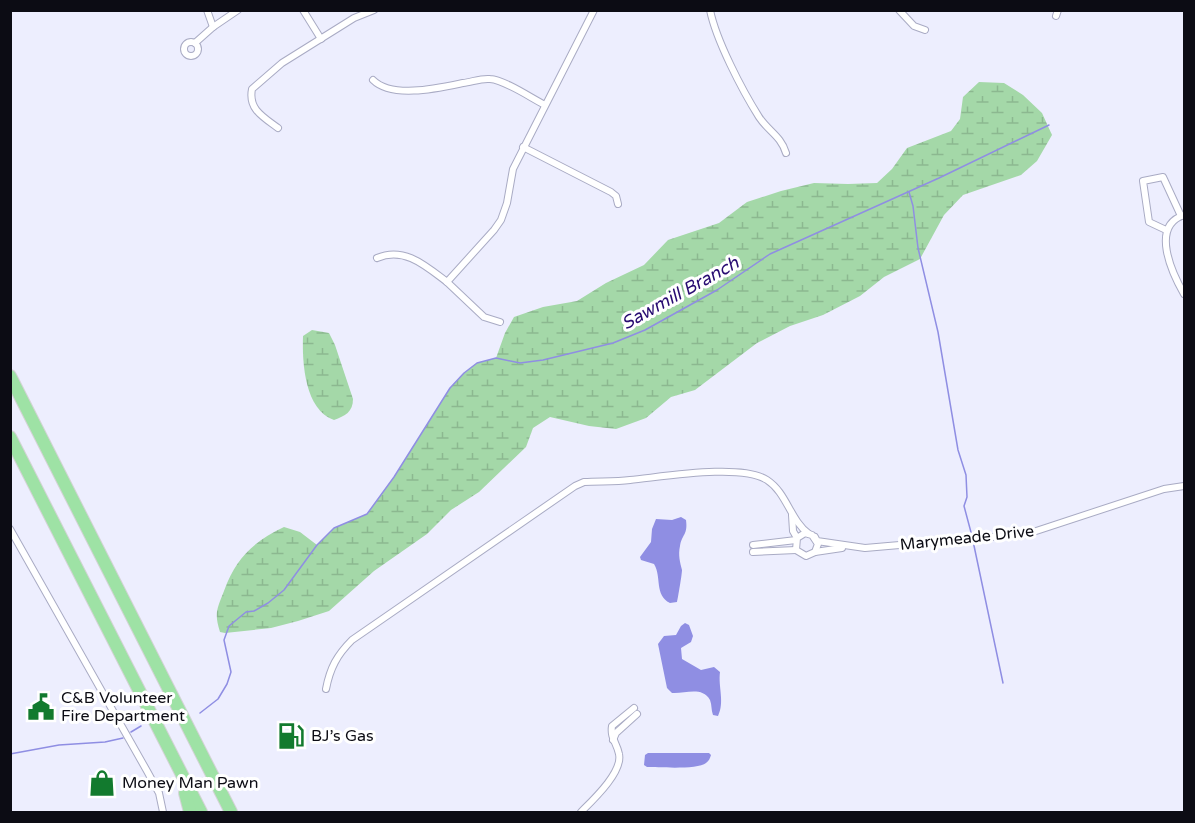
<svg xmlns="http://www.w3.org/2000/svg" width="1195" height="823" font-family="'Varela Round',sans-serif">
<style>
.wetland{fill:url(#wetland-marsh)}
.water{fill:#8f8ee3}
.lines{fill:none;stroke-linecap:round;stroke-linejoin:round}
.stream{stroke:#8f8ee3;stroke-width:1.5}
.street-casing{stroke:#a9abc4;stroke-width:8}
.highway-casing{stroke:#d3d3d5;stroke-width:14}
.street{stroke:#fff;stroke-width:6}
.highway{stroke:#9ee2a5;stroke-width:12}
.labels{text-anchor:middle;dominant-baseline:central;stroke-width:6;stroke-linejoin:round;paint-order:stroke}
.street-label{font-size:16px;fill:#0c0c14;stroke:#fff}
.poi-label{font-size:16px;fill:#0c0c14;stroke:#fff;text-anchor:start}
.water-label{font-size:18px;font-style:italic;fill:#270b71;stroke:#fff}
</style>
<defs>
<pattern id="wetland-marsh" width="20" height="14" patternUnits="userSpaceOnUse" patternTransform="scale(1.5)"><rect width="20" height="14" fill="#a4d8a8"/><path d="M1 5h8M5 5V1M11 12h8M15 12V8" fill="none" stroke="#8cb890"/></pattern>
</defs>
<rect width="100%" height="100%" fill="#edeefe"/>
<g class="wetland">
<path d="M979,82L1004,83L1023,95L1042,113L1052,135L1037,161L1021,175L963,195L944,215L920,259L884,277L860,296L823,315L790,326L757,343L695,390L671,397L646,418L616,429L589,426L550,417L533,428L526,447L479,492L451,510L427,534L374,571L329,611L298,621L271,628L225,633L220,632C214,613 217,609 224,591C236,558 253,542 284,527L300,532L317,545L334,528L367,514L394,477L450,388L464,373L477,363L496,358L505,333L514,317L543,307L577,301L606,283L644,265L668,240L719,223L747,202L781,191L814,183L848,184L877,183L892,169L907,148L951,131L960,119L963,97Z"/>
<path d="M312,330L329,333L335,345L353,399C353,412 345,416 334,420C305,410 302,364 303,336Z"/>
</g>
<g class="water">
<path d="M681,517L686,520C688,535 682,534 680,546C678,555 680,562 682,570C682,574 678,598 677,602L670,603C654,595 662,577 654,564L641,560L640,557L651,542L652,529L656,519L672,520Z"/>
<path d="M685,623L689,625L693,636L691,642L681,648L682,659L701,670L714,667L720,672C718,687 725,702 718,716L713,715C711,710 712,705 710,700C702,686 685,694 672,693L667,688L658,644L664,636L676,635L681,626Z"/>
<path d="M648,753H709L711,755C710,758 709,761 706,763C698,770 658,767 647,767L644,765L645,755Z"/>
</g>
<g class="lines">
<g class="stream">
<polyline points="909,192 913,206 918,248 938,332 958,450 966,475 967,497 964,506 972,536"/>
<polyline points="973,541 1003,683"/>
<polyline points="200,713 218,699 227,684 231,672 224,640 229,626 246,612 254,611 268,603 284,590 317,545 334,528 367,514 394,477 450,388 464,373 477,363 496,358 520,363 543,360 613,343 645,330 717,290 770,254 939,178 1049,125"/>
<polyline points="131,732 141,726"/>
<polyline points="10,754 59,745 105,742 123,738"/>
</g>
<defs>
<g id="street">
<polyline points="207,10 213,27"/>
<polyline points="303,10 321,39"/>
<path d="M710,10C716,40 742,90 759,117C768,131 781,136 786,153"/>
<polyline points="899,10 914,26 925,30"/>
<polyline points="1056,16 1058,10"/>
<circle cx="191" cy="49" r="7"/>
<polyline points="195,43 213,27 238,10"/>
<path d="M373,80C392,99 439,88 463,83C472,82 481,78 490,79C505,80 531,98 545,105"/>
<path d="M278,128C263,117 248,109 252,89L282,63L354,18L374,10"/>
<polyline points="523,147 611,192 616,196 618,204"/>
<path d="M1184,215C1150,226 1172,273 1184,294"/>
<polyline points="1166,230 1149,222 1143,181 1163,177 1181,216"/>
<path d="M377,258C404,246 426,266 447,282L494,230L501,220L507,203L513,169L594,10"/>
<polyline points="447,282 484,317 500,322"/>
<polyline points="792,515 793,531 797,538 796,550 806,556 815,552 818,544 812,535 805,533 797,538"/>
<polyline points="10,529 147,771 159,793 163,812"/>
<polyline points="815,537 817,541 865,548 1027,534 1164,489 1184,486"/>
<polyline points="753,545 796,540"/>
<polyline points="753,552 796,550"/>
<polyline points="815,552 842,548"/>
<path d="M326,689C330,668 337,655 352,640L575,486L584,482C599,481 615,482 630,480C662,477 741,463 767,480C787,493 790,520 809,534"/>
<polyline points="613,740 616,733 637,714"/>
<path d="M581,812C593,800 623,772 619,754C617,743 610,738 612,726L634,708"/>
</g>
<g id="highway">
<polyline points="10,376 231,812"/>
<polyline points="10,437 201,812"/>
<polyline points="185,793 190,812"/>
</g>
</defs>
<use href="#street" class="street-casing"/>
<use href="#highway" class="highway-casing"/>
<use href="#street" class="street"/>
<use href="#highway" class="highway"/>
</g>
<defs>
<symbol id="civic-bare" viewBox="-9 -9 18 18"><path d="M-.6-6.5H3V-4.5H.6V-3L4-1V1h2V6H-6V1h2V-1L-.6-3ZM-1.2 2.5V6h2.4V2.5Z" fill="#127a2e" stroke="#fff" stroke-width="2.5" paint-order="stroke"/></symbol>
<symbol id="fuel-bare" viewBox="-9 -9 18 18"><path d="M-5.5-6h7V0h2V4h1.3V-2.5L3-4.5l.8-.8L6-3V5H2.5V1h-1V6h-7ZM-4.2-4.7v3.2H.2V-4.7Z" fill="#127a2e" stroke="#fff" stroke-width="2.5" paint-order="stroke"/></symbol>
<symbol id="shop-bare" viewBox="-9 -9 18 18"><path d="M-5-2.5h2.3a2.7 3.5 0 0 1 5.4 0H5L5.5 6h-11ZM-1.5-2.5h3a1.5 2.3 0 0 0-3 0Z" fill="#127a2e" stroke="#fff" stroke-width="2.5" paint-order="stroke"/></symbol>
</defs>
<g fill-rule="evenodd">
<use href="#civic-bare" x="22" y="688" width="38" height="38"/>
<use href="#fuel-bare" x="272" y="717" width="38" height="38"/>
<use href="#shop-bare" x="83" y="764" width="38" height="38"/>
</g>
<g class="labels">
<g class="street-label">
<text transform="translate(967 538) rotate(-6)">Marymeade Drive</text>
</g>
<g class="poi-label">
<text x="61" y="698">C&amp;B Volunteer<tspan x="61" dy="18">Fire Department</tspan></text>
<text x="311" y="736">BJ’s Gas</text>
<text x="122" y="783">Money Man Pawn</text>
</g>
<g class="water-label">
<text transform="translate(680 293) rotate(-29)">Sawmill Branch</text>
</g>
</g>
<rect width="1195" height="823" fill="none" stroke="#0c0c14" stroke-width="24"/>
</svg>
